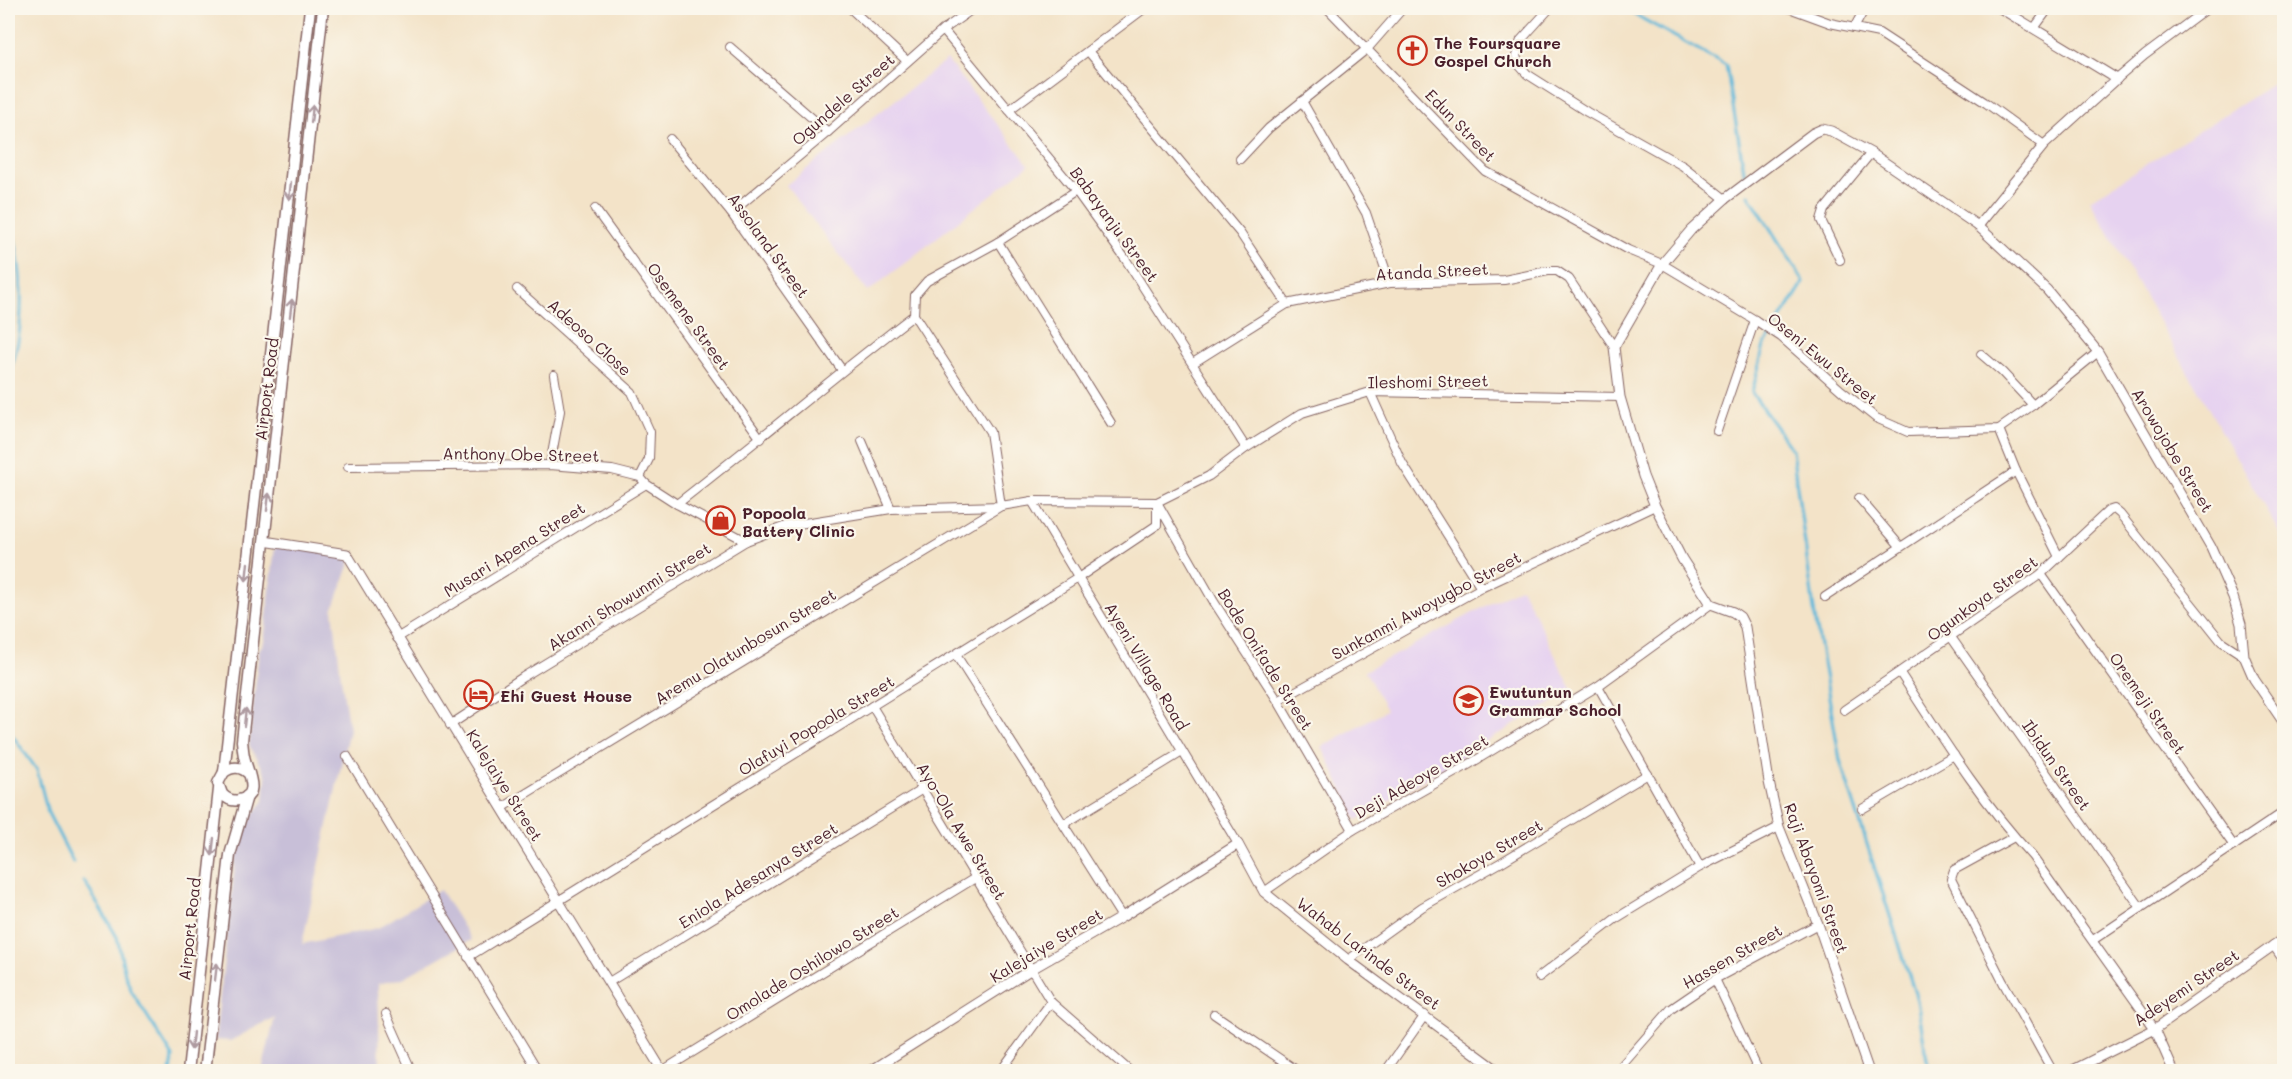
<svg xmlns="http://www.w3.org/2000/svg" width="2292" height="1079" font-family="Mali,sans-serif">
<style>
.built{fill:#e6d2f0}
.industrial{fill:#c8bfd8}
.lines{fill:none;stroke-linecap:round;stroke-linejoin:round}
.stream{stroke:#5cb8da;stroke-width:3}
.minor-casing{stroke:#856462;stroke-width:10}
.tertiary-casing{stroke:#856462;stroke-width:11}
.secondary-casing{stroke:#856462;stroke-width:13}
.minor{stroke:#fff;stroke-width:8}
.tertiary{stroke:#fff;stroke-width:9}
.secondary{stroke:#fff;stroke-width:10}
.oneway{stroke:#ae9aa0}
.labels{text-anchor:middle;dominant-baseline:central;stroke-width:4.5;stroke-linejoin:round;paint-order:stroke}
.poi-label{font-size:16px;font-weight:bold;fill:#4a1f2b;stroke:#fbf7ec;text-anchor:start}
.street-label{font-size:16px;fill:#4a1f2b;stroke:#fbf7ec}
</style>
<rect width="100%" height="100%" fill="#fbf7ec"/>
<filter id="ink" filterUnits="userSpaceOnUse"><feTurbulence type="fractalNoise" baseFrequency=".0167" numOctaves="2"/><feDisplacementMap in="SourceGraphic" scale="12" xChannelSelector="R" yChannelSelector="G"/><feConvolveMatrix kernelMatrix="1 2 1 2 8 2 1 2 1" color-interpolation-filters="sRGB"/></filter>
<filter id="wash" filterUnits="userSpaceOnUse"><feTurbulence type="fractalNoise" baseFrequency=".008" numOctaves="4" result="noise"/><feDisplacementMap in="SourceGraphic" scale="24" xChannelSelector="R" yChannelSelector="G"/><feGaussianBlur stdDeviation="1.35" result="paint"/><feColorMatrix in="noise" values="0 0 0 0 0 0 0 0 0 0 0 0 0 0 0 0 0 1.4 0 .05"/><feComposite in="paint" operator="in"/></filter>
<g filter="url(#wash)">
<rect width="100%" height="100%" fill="#f3e3c8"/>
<g class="built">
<polygon points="947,60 1029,165 868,292 786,185"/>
<polygon points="2284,77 2284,541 2090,200"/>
<polygon points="1521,587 1572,690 1357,820 1322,747 1386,710 1365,671"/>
</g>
<polygon class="industrial" points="275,546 354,552 333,610 341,678 349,729 302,944 378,928 440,890 471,940 403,978 378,984 380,1071 262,1071 275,1017 230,1041 215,1040 237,847 254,813 264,801 266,776 249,745 259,650 264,642"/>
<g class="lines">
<g class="stream">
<polyline points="1623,8 1726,65 1745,177"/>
<polyline points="1749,195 1804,282 1764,346 1752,393 1792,450 1815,617 1840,760 1917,1000 1929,1072"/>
<path d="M8,218C24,261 27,332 8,375"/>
<polyline points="8,729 37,770 48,813 73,862"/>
<polyline points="84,881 117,937 125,974 132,992 173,1057 171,1072"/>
</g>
</g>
</g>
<g filter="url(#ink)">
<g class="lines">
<defs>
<g id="minor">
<polyline points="850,8 907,61"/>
<polyline points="1327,8 1485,171 1628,250 1662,264 1755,320 1781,337 1842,391 1876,418 1908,432 1999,429 2033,405 2098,352"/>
<polyline points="1550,8 1521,40 1516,56 1519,65 1527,74 1587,112 1683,166 1725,199"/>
<polyline points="1789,8 1830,23 1879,33 1986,103 2044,145"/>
<polyline points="2035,27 2049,8"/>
<polyline points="1854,28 1865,8"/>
<polyline points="943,30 1076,191 1126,260 1246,448"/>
<polyline points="730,47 828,132"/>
<polyline points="1088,51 1240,233 1287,304"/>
<polyline points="2117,79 2145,55 2208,8"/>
<polyline points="1302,101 1366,213 1390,283"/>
<polyline points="1009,110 1145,8"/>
<polyline points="670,139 731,213 842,370"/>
<polyline points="1240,159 1269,128 1368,48 1403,8"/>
<polyline points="595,209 761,439"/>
<polyline points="731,213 828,132 943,30 974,8"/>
<polyline points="998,242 1111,423"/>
<polyline points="1840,260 1821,220 1824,210 1871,153"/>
<polyline points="517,289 632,392 650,432 649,459 640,477"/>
<polyline points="1981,354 2002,372 2033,405"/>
<polyline points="1193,363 1287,304 1390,283 1504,280 1548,271 1557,271 1569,279 1614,347"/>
<polyline points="1370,392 1402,463 1481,588"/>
<polyline points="1999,429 2016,471 2059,557"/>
<polyline points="2282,430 2284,429"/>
<polyline points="1717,431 1755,320"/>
<polyline points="862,441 891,509"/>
<polyline points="550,465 560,411 554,375"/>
<polyline points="348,467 550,465 612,470 640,477 646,484 677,504 746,541"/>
<polyline points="1859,498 1900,546"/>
<polyline points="1032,501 1238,844"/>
<path d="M677,504C757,442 834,376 914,315L915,295L927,281L998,242L1076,191"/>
<polyline points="1158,504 1214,602 1278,701 1353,830"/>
<polyline points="2041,574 2234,846"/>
<polyline points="1825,597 2016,471"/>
<polyline points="1951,637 2141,908"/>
<polyline points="397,638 646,484"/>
<polyline points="956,655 1122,917"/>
<path d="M1900,673C1941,736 1981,801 2032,856L2155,1029"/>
<polyline points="1598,686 1700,867"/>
<polyline points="1278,701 1481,588 1655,506"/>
<polyline points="872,706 1051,1002 1131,1072"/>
<polyline points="1844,710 2041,574 2108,511 2114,509 2120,514 2221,641 2244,656"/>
<polyline points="450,725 523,677 746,541 786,526 891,509 1001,506 1032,501 1157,502 1209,476 1246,448 1302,413 1370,392 1620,397"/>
<polyline points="347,756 539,1072"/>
<polyline points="502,808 1001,506 990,432 914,315"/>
<polyline points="1862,809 1954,755"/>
<polyline points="1064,824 1182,752"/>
<polyline points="2014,837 1954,870 1951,879 2003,982 2053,1072"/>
<polyline points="1264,892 1353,830 1468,765 1598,686 1711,604"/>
<polyline points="2093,940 2284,812"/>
<polyline points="2273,945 2284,961"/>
<polyline points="468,957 1078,578 1157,525 1157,502"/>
<polyline points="1348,960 1422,907 1500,863 1648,774"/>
<polyline points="1539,977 1615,919 1700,867 1779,827"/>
<polyline points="1715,979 1759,1072"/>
<polyline points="609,982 921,790"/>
<polyline points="386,1014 412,1072"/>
<polyline points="1214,1014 1299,1072"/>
<polyline points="2284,1065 2284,1070"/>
<polyline points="662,1071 975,878"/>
<polyline points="1000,1072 1051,1002"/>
<polyline points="1385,1072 1425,1015"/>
<polyline points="1616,1072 1671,1009 1715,979 1818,924"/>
</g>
<g id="tertiary">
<polyline points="1978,226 2044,145 2117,79 2000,8"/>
<polyline points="264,541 347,554 663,1072"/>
<polyline points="2155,1029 2174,1072"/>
<polyline points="869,1072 1030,970 1122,917 1238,844 1264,892 1348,960 1500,1072"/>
<polyline points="1869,1072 1818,924 1779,827 1769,782 1745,627 1740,617 1733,612 1711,604 1682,559 1655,506 1643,476 1620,397 1614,347 1662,264 1691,230 1725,199 1813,133 1822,129 1831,131 1871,153 1978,226 2047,290 2098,352 2211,547 2233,597 2241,624 2244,656 2254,679 2284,723"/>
<polyline points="2069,1072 2155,1029 2284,938"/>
</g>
<g id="secondary">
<polyline points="224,772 310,8"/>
<path d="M249,774C241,766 233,766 224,772L218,783L222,794C227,799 232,802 239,800C261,796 248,773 245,760C243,754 243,748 242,741L323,8"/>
<polyline points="188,1072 219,789"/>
<polyline points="205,1072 230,855 247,796"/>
</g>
</defs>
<use href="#minor" class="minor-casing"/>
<use href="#tertiary" class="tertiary-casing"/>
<use href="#secondary" class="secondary-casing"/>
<use href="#minor" class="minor"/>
<use href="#tertiary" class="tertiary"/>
<use href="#secondary" class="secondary"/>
</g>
<defs><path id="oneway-shaft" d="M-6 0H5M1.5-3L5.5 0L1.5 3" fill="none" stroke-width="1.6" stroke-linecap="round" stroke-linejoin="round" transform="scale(1.5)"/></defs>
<g class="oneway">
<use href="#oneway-shaft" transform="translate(312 114) rotate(-84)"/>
<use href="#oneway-shaft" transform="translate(290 191) rotate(96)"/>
<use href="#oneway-shaft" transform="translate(291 308) rotate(-83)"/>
<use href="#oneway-shaft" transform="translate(268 502) rotate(-83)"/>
<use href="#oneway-shaft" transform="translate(247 572) rotate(96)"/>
<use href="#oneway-shaft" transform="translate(245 717) rotate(-84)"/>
<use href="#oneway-shaft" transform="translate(213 847) rotate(96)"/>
<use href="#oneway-shaft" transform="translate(216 972) rotate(-83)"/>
<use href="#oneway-shaft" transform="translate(192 1041) rotate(96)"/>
</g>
</g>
<defs>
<symbol id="church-ring" viewBox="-11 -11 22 22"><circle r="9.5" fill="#fbf7ec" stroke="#c8321e" stroke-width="1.5"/><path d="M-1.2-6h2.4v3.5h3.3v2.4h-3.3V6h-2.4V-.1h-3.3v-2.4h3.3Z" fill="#c8321e"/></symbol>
<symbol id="shop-ring" viewBox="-11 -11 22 22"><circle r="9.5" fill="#fbf7ec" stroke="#c8321e" stroke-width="1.5"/><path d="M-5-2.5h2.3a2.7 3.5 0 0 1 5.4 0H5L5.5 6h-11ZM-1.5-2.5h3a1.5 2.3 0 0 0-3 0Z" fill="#c8321e"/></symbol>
<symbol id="hotel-ring" viewBox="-11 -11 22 22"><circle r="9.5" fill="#fbf7ec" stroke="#c8321e" stroke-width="1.5"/><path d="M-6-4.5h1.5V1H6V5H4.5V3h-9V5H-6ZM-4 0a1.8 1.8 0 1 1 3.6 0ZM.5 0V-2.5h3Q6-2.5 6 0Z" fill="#c8321e"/></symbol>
<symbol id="school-ring" viewBox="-11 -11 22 22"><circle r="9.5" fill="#fbf7ec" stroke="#c8321e" stroke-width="1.5"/><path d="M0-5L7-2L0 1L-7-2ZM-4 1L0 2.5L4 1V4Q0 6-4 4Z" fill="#c8321e"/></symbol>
</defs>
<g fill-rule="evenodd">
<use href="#church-ring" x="1396" y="34" width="33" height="33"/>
<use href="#shop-ring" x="704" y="504" width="33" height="33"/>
<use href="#hotel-ring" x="462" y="678" width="33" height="33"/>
<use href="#school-ring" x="1452" y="684" width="33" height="33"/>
</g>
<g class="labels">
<g class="poi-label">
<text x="1434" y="42">The Foursquare<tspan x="1434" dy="18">Gospel Church</tspan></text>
<text x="742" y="512">Popoola<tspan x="742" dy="18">Battery Clinic</tspan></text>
<text x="1489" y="691">Ewutuntun<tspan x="1489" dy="18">Grammar School</tspan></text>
<text x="500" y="695">Ehi Guest House</text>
</g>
<g class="street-label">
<text transform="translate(843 99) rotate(-41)">Ogundele Street</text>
<text transform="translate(1461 125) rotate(46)">Edun Street</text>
<text transform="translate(1115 224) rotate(54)">Babayanju Street</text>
<text transform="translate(769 245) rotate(54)">Assoland Street</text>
<text transform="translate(1432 271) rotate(-3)">Atanda Street</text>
<text transform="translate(689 316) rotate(54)">Osemene Street</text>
<text transform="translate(590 337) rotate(42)">Adeoso Close</text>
<text transform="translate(1823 358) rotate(39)">Oseni Ewu Street</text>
<text transform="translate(1428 381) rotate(-1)">Ileshomi Street</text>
<text transform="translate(266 389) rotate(-83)">Airport Road</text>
<text transform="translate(2173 450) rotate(59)">Arowojobe Street</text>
<text transform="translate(521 454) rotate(1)">Anthony Obe Street</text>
<text transform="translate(514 549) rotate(-32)">Musari Apena Street</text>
<text transform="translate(629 596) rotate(-32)">Akanni Showunmi Street</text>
<text transform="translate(1982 598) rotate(-36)">Ogunkoya Street</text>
<text transform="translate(1426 605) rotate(-28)">Sunkanmi Awoyugbo Street</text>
<text transform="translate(745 646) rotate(-31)">Aremu Olatunbosun Street</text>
<text transform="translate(1266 659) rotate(58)">Bode Onifade Street</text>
<text transform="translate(1147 666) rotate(59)">Ayeni Village Road</text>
<text transform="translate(2148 703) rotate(55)">Oremeji Street</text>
<text transform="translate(816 725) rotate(-31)">Olafuyi Popoola Street</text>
<text transform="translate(2057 765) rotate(55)">Ibidun Street</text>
<text transform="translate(1421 776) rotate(-30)">Deji Adeoye Street</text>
<text transform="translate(505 785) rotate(58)">Kalejaiye Street</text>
<text transform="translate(962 831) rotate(59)">Ayo-Ola Awe Street</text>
<text transform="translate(1489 853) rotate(-30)">Shokoya Street</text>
<text transform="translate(758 875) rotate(-32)">Eniola Adesanya Street</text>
<text transform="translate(1817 878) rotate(70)">Raji Abayomi Street</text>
<text transform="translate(189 929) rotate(-84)">Airport Road</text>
<text transform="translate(1046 945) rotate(-31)">Kalejaiye Street</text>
<text transform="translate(1369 953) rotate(37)">Wahab Larinde Street</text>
<text transform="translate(1732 956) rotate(-30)">Hassen Street</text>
<text transform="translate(812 963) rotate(-32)">Omolade Oshilowo Street</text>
<text transform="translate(2186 987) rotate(-34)">Adeyemi Street</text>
</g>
</g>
<rect width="2292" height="1079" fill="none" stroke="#fbf7ec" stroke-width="30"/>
</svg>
